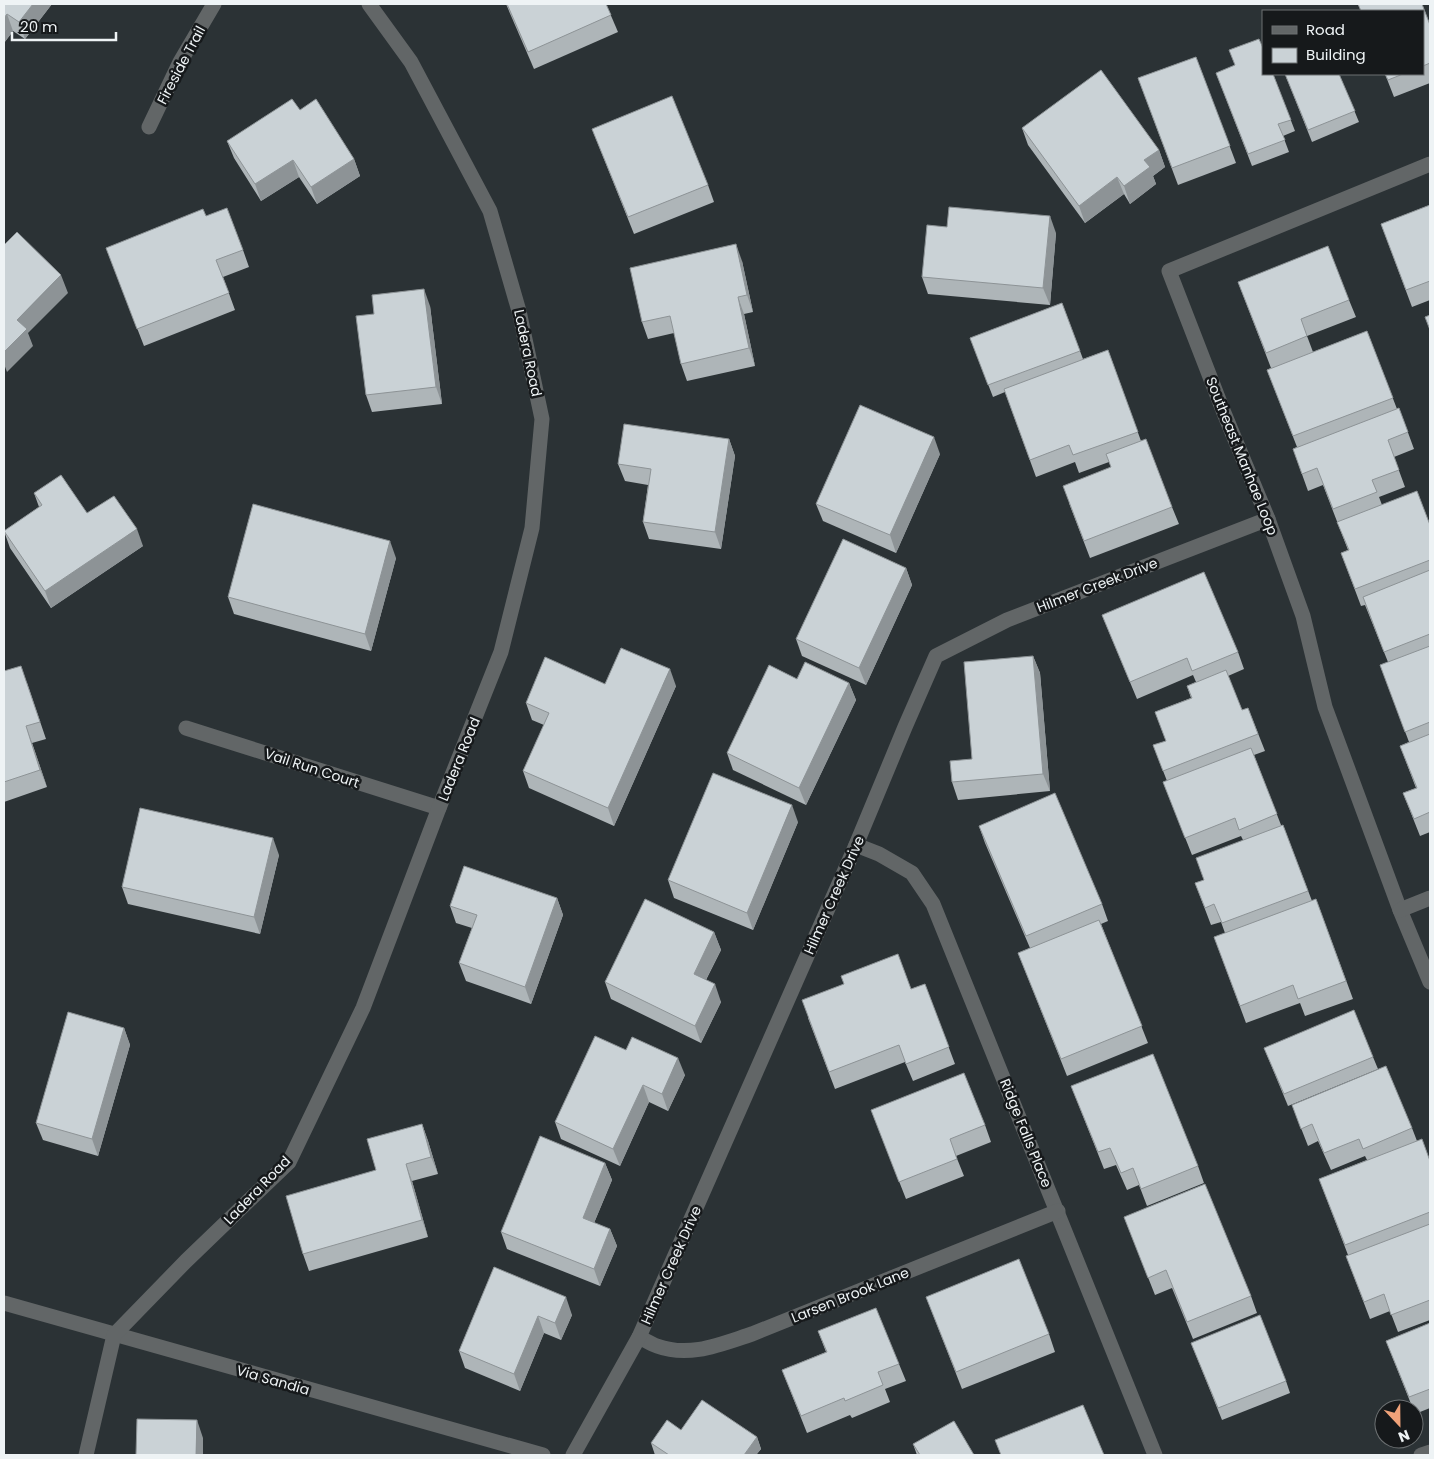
<svg xmlns="http://www.w3.org/2000/svg" width="1434" height="1459" font-family="Poppins,sans-serif">
<style>
.lines{fill:none;stroke-linecap:round;stroke-linejoin:round}
.minor{stroke:#626667;stroke-width:15}
.wall{fill:#aeb5b8}
.shaded-wall{fill:#8d9396}
.building{fill:#cad2d6;stroke:#8d9396}
.labels{text-anchor:middle;dominant-baseline:central;stroke-width:5;stroke-linejoin:round;paint-order:stroke}
.street-label{font-size:14px;fill:#eef3f5;stroke:#16191b}
</style>
<rect width="100%" height="100%" fill="#2b3235"/>
<g class="lines">
<g class="minor">
<polyline points="149,127 180,62 214,4"/>
<polyline points="1430,164 1169,271 1224,413 1268,519 1303,616 1325,707 1400,910 1430,982"/>
<polyline points="186,728 439,808"/>
<polyline points="856,845 879,854 912,873 933,904 1155,1455"/>
<polyline points="1400,910 1430,898"/>
<polyline points="4,1303 543,1455"/>
<path d="M639,1337C645,1340 651,1344 657,1346C690,1358 721,1344 752,1334L1058,1211"/>
<polyline points="86,1455 114,1335 186,1261 289,1162 363,1008 439,808 501,652 532,528 542,419 519,311 490,211 411,62 369,4"/>
<polyline points="573,1455 639,1337 856,845 905,727 936,656 1007,620 1268,519"/>
<polyline points="1421,1455 1430,1452"/>
</g>
</g>
<g class="wall">
<polygon points="4,4 52,4 25,39 13,31 4,43"/>
<polygon points="506,4 606,4 618,32 534,69"/>
<polygon points="1358,4 1422,4 1430,25 1430,83 1394,97 1385,74 1423,74 1423,11 1361,11"/>
<polygon points="1196,57 1236,163 1178,185 1138,78"/>
<polygon points="1216,73 1273,74 1295,131 1283,136 1289,152 1252,166"/>
<polygon points="1285,74 1339,74 1359,122 1312,142"/>
<polygon points="300,110 354,159 360,176 317,204 299,177 261,201 234,158 227,141"/>
<polygon points="1022,128 1159,150 1165,167 1153,176 1156,184 1130,204 1124,194 1085,223 1028,145"/>
<polygon points="592,129 708,185 714,202 634,234"/>
<polygon points="1430,205 1430,300 1412,307 1381,224"/>
<polygon points="206,216 243,250 249,267 223,277 235,310 144,346 106,248"/>
<polygon points="1056,233 1050,305 928,294 922,277"/>
<polygon points="742,261 753,312 744,314 755,366 687,381 681,364 674,333 648,339 642,322"/>
<polygon points="1238,282 1349,300 1356,317 1307,336 1313,352 1367,331 1397,409 1399,408 1414,449 1394,457 1405,487 1379,497 1382,505 1430,525 1430,832 1420,836 1403,793 1416,788 1400,746 1409,742 1380,665 1388,662 1365,605 1361,606 1341,553 1348,550 1323,485 1308,491 1293,449 1297,447 1267,370 1271,368"/>
<polygon points="1062,303 1083,359 1108,350 1141,441 1172,507 1179,524 1090,558 1069,503 1111,467 1109,462 1079,473 1075,462 1036,477 1005,392 993,397 970,338"/>
<polygon points="430,306 442,404 372,412 366,395"/>
<polygon points="729,439 735,456 721,549 649,539 643,522 648,485 625,481 618,464"/>
<polygon points="940,454 896,553 823,521 816,504"/>
<polygon points="34,493 87,513 143,546 51,608 10,548 4,531 39,507"/>
<polygon points="396,558 371,651 234,614 228,597"/>
<polygon points="906,568 912,585 866,685 802,656 796,639"/>
<polygon points="1102,615 1238,652 1244,669 1228,676 1242,710 1248,708 1265,751 1254,755 1281,825 1283,825 1312,901 1316,899 1353,999 1305,1016 1300,1003 1246,1023 1214,937 1225,933 1221,922 1211,925 1195,883 1204,880 1243,840 1241,836 1192,855 1163,782 1167,781 1153,745 1166,741 1155,712 1191,698 1187,686 1196,682 1193,675 1137,699 1109,632"/>
<polygon points="1033,656 1040,673 1050,791 958,800 952,782 972,759"/>
<polygon points="4,671 27,683 46,739 32,743 47,787 4,802"/>
<polygon points="849,683 856,700 806,805 733,770 727,753"/>
<polygon points="605,684 676,686 614,826 529,788 523,771 544,725 532,720 526,703"/>
<polygon points="798,822 753,930 674,898 668,880"/>
<polygon points="979,826 1102,904 1108,921 1101,924 1148,1043 1067,1076 1018,953 1030,948 985,843"/>
<polygon points="279,855 260,934 128,904 122,887"/>
<polygon points="557,898 563,915 531,1004 466,981 459,963 472,928 456,923 450,906"/>
<polygon points="714,932 721,950 706,980 721,1002 701,1043 611,999 605,982"/>
<polygon points="925,984 955,1064 913,1081 905,1062 835,1089 808,1018 911,989"/>
<polygon points="124,1028 130,1045 98,1156 43,1140 36,1123"/>
<polygon points="1264,1048 1373,1057 1378,1069 1288,1106"/>
<polygon points="626,1050 685,1075 668,1111 649,1102 620,1166 561,1139 555,1122"/>
<polygon points="1071,1086 1198,1166 1204,1183 1147,1206 1139,1185 1127,1190 1116,1165 1104,1169"/>
<polygon points="1292,1105 1412,1128 1417,1141 1430,1161 1430,1320 1398,1332 1390,1311 1370,1319 1346,1256 1348,1255 1319,1179 1367,1160 1365,1156 1331,1170 1318,1141 1308,1146"/>
<polygon points="871,1110 985,1125 991,1142 956,1156 964,1176 906,1199"/>
<polygon points="422,1124 428,1141 438,1174 412,1181 428,1237 309,1271 303,1254 376,1170"/>
<polygon points="605,1163 612,1180 594,1223 610,1229 617,1246 600,1286 507,1249 501,1232"/>
<polygon points="1124,1217 1251,1296 1257,1313 1193,1339 1172,1288 1155,1295"/>
<polygon points="494,1267 572,1315 561,1340 544,1333 520,1391 465,1368 459,1351"/>
<polygon points="926,1297 1049,1334 1055,1352 962,1389"/>
<polygon points="1430,1323 1430,1408 1415,1414 1414,1409 1413,1409 1386,1341"/>
<polygon points="818,1331 899,1364 906,1381 885,1389 890,1402 852,1418 850,1415 807,1433 782,1370 826,1352"/>
<polygon points="1191,1343 1286,1381 1290,1393 1222,1420"/>
<polygon points="681,1430 757,1437 761,1449 756,1455 655,1455 651,1443"/>
<polygon points="913,1444 920,1455 917,1455"/>
</g>
<g class="shaded-wall">
<polygon points="33,4 52,4 25,39 19,22"/>
<polygon points="7,14 13,31 4,43 4,18"/>
<polygon points="1159,150 1165,167 1153,176 1156,184 1130,204 1124,186 1144,160"/>
<polygon points="354,159 360,176 317,204 311,187"/>
<polygon points="293,160 299,177 261,201 255,184"/>
<polygon points="1117,177 1124,194 1085,223 1079,206"/>
<polygon points="1050,216 1056,233 1050,305 1043,288"/>
<polygon points="736,244 742,261 753,312 747,295"/>
<polygon points="61,275 68,293 28,333 33,346 7,372 4,364 4,352 17,320"/>
<polygon points="424,289 430,306 442,404 436,387"/>
<polygon points="738,297 744,314 755,366 749,348"/>
<polygon points="934,437 940,454 896,553 890,535"/>
<polygon points="729,439 735,456 721,549 715,532"/>
<polygon points="137,529 143,546 51,608 45,591"/>
<polygon points="390,541 396,558 371,651 365,634"/>
<polygon points="906,568 912,585 866,685 859,668"/>
<polygon points="1033,656 1040,673 1050,791 1043,774"/>
<polygon points="670,669 676,686 614,826 608,808"/>
<polygon points="849,683 856,700 806,805 799,788"/>
<polygon points="26,726 32,743 47,787 40,770"/>
<polygon points="792,805 798,822 753,930 747,913"/>
<polygon points="273,838 279,855 260,934 254,917"/>
<polygon points="557,898 563,915 531,1004 525,987"/>
<polygon points="714,932 721,950 700,991 694,974"/>
<polygon points="715,984 721,1002 701,1043 695,1026"/>
<polygon points="124,1028 130,1045 98,1156 92,1139"/>
<polygon points="678,1058 685,1075 668,1111 662,1094"/>
<polygon points="643,1085 649,1102 620,1166 613,1149"/>
<polygon points="422,1124 428,1141 438,1174 431,1157"/>
<polygon points="605,1163 612,1180 589,1235 583,1218"/>
<polygon points="406,1164 412,1181 428,1237 422,1220"/>
<polygon points="610,1229 617,1246 600,1286 594,1269"/>
<polygon points="566,1297 572,1315 561,1340 555,1323"/>
<polygon points="538,1316 544,1333 520,1391 514,1374"/>
<polygon points="197,1420 203,1438 203,1455 196,1455"/>
<polygon points="757,1437 761,1449 756,1455 744,1455"/>
</g>
<g class="building">
<polygon points="4,4 33,4 19,22 7,14 4,18"/>
<polygon points="507,4 606,4 611,15 528,52"/>
<polygon points="1358,4 1422,4 1430,25 1430,63 1423,66 1423,11 1361,11"/>
<polygon points="1259,39 1263,48 1263,74 1273,74 1291,120 1278,124 1285,140 1248,154 1216,73 1235,65 1229,50"/>
<polygon points="1196,57 1230,146 1172,168 1138,78"/>
<polygon points="1101,70 1159,150 1144,160 1150,167 1124,186 1117,177 1079,206 1022,128"/>
<polygon points="1285,74 1339,74 1355,111 1308,130"/>
<polygon points="1385,74 1403,74 1388,80"/>
<polygon points="672,96 708,185 628,217 592,129"/>
<polygon points="292,99 300,110 316,99 354,159 311,187 293,160 255,184 227,141"/>
<polygon points="1430,205 1430,281 1406,290 1381,224"/>
<polygon points="949,207 1050,216 1043,288 922,277 927,225 947,227"/>
<polygon points="227,208 243,250 216,260 229,293 137,329 106,248 203,209 206,216"/>
<polygon points="17,232 61,275 17,320 27,329 4,352 4,245"/>
<polygon points="736,244 747,295 738,297 749,348 681,364 670,316 642,322 630,268"/>
<polygon points="1328,246 1349,300 1301,319 1307,336 1266,353 1238,282"/>
<polygon points="424,289 436,387 366,395 356,316 374,314 372,295"/>
<polygon points="1062,303 1080,351 988,385 970,338"/>
<polygon points="1430,315 1430,330 1425,317"/>
<polygon points="1367,331 1393,398 1293,436 1267,370"/>
<polygon points="1108,350 1138,432 1073,455 1069,445 1030,460 1004,389"/>
<polygon points="860,405 934,437 890,535 816,504"/>
<polygon points="1399,408 1408,432 1388,440 1399,470 1372,480 1377,492 1333,509 1317,468 1302,474 1293,449"/>
<polygon points="624,424 729,439 715,532 643,522 651,469 618,464"/>
<polygon points="1146,439 1172,507 1084,541 1063,486 1111,467 1106,454"/>
<polygon points="61,475 87,513 114,496 137,529 45,591 4,531 42,505 34,493"/>
<polygon points="1417,491 1430,525 1430,560 1355,589 1341,553 1349,550 1337,522"/>
<polygon points="253,504 390,541 365,634 228,597"/>
<polygon points="843,539 906,568 859,668 796,639"/>
<polygon points="1430,570 1430,634 1384,652 1363,597"/>
<polygon points="1204,572 1238,652 1192,671 1187,658 1130,682 1102,615"/>
<polygon points="1430,646 1430,722 1405,732 1380,665"/>
<polygon points="621,648 670,669 608,808 523,771 549,713 526,703 545,657 605,684"/>
<polygon points="1033,656 1043,774 952,782 950,761 972,759 964,662"/>
<polygon points="805,662 849,683 799,788 727,753 769,665 797,679"/>
<polygon points="21,666 40,722 26,726 40,770 4,782 4,671"/>
<polygon points="1226,670 1242,710 1248,708 1258,734 1163,771 1153,745 1166,741 1155,712 1192,698 1187,686"/>
<polygon points="1430,734 1430,812 1414,819 1403,793 1417,788 1400,746"/>
<polygon points="1251,748 1277,814 1239,830 1235,818 1185,838 1163,782"/>
<polygon points="713,773 792,805 747,913 668,880"/>
<polygon points="1055,793 1102,904 1026,936 979,826"/>
<polygon points="140,808 273,838 254,917 122,887"/>
<polygon points="1283,825 1308,891 1222,923 1214,904 1205,908 1195,883 1204,880 1196,858"/>
<polygon points="464,866 557,898 525,987 459,963 477,915 450,906"/>
<polygon points="645,899 714,932 694,974 715,984 695,1026 605,982"/>
<polygon points="1316,899 1346,981 1298,999 1293,985 1240,1006 1214,937"/>
<polygon points="1099,920 1142,1026 1061,1059 1018,953"/>
<polygon points="898,954 911,989 925,984 949,1047 906,1064 899,1045 829,1072 802,1000 844,984 841,976"/>
<polygon points="1354,1010 1373,1057 1284,1094 1264,1048"/>
<polygon points="68,1012 124,1028 92,1139 36,1123"/>
<polygon points="595,1036 626,1050 632,1037 678,1058 662,1094 643,1085 613,1149 555,1122"/>
<polygon points="1153,1054 1198,1166 1141,1189 1133,1168 1121,1173 1110,1148 1098,1152 1071,1086"/>
<polygon points="1386,1066 1412,1128 1363,1149 1359,1139 1324,1153 1312,1124 1301,1129 1292,1105"/>
<polygon points="964,1073 985,1125 950,1139 957,1159 899,1182 871,1110"/>
<polygon points="422,1124 431,1157 406,1164 422,1220 303,1254 286,1196 376,1170 367,1139"/>
<polygon points="540,1136 605,1163 583,1218 610,1229 594,1269 501,1232"/>
<polygon points="1422,1139 1430,1161 1430,1212 1345,1245 1319,1179"/>
<polygon points="1205,1184 1251,1296 1187,1322 1166,1270 1148,1278 1124,1217"/>
<polygon points="1430,1224 1430,1300 1391,1315 1384,1294 1364,1302 1346,1256"/>
<polygon points="1019,1259 1049,1334 956,1372 926,1297"/>
<polygon points="494,1267 566,1297 555,1323 538,1316 514,1374 459,1351"/>
<polygon points="876,1308 899,1364 878,1372 883,1385 845,1401 844,1398 801,1416 782,1370 827,1352 818,1331"/>
<polygon points="1260,1315 1286,1381 1218,1408 1191,1343"/>
<polygon points="1430,1323 1430,1389 1409,1397 1386,1341"/>
<polygon points="702,1400 757,1437 744,1455 669,1455 651,1443 667,1420 681,1430"/>
<polygon points="1083,1405 1104,1455 1001,1455 995,1440"/>
<polygon points="137,1419 197,1420 196,1455 136,1455"/>
<polygon points="954,1421 974,1455 920,1455 913,1444"/>
</g>
<g class="labels">
<g class="street-label">
<text transform="translate(181 65) rotate(-62)">Fireside Trail</text>
<text transform="translate(528 353) rotate(78)">Ladera Road</text>
<text transform="translate(1242 456) rotate(68)">Southeast Manhae Loop</text>
<text transform="translate(1097 585) rotate(-21)">Hilmer Creek Drive</text>
<text transform="translate(459 759) rotate(-68)">Ladera Road</text>
<text transform="translate(312 768) rotate(18)">Vail Run Court</text>
<text transform="translate(834 895) rotate(-66)">Hilmer Creek Drive</text>
<text transform="translate(1026 1133) rotate(68)">Ridge Falls Place</text>
<text transform="translate(257 1190) rotate(-46)">Ladera Road</text>
<text transform="translate(671 1265) rotate(-66)">Hilmer Creek Drive</text>
<text transform="translate(850 1295) rotate(-22)">Larsen Brook Lane</text>
<text transform="translate(273 1380) rotate(16)">Via Sandia</text>
</g>
</g>
<rect width="1434" height="1459" fill="none" stroke="#eef3f5" stroke-width="10"/>
<rect x="1262" y="10" width="162" height="65" fill="#16191b" stroke="#6c7072"/>
<rect x="1272" y="26" width="25" height="8" fill="#626667" stroke="#6c7072"/>
<text x="1306" y="35" font-size="15" fill="#eef3f5">Road</text>
<rect x="1272" y="48" width="25" height="15" fill="#cad2d6" stroke="#6c7072"/>
<text x="1306" y="60" font-size="15" fill="#eef3f5">Building</text>
<g transform="translate(1399 1424) rotate(158)"><circle r="24" fill="#16191b" stroke="#6c7072"/>
<path d="M0-4L9 19L0 12L-9 19Z" fill="#f0a279"/>
<text y="-8" font-size="14" font-weight="bold" text-anchor="middle" fill="#eef3f5">N</text>
</g>
<path d="M12 32v8h104v-8" fill="none" stroke="#eef3f5" stroke-width="2.5"/>
<text x="20" y="32" font-size="15" fill="#eef3f5" stroke="#16191b" stroke-width="4" paint-order="stroke">20 m</text>
</svg>
